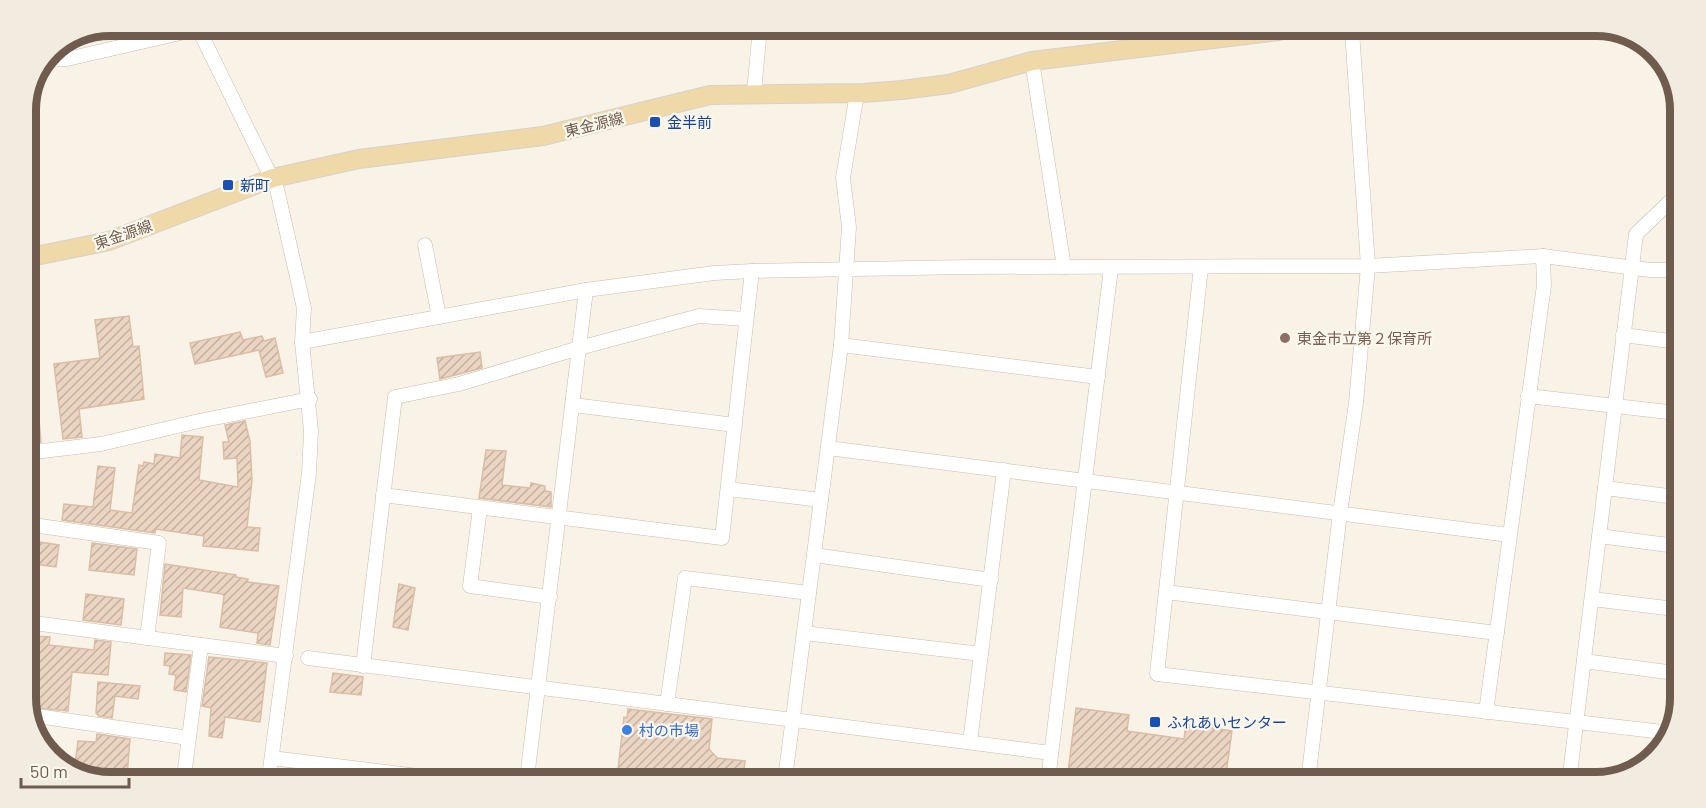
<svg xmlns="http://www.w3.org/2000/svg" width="1706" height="808" font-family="Barlow,'Noto Sans JP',sans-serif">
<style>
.building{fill:url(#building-hatch);stroke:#dbbda5;stroke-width:1.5}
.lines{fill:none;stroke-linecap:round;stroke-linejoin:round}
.minor-casing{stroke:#c9bcae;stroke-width:15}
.major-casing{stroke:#d7d1ce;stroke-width:20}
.minor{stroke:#fff;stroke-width:14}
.major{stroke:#efd9a8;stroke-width:18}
.transit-dot{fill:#1a4fb4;stroke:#fcf7ed;stroke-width:2}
.education-dot{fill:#8d6e63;stroke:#fcf7ed;stroke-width:2}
.shop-dot{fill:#3f7fe0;stroke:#fcf7ed;stroke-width:2}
.labels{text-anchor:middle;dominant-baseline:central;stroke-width:4.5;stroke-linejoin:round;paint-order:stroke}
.transit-label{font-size:15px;fill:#164399;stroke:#fcf7ed;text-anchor:start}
.street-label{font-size:15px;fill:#6f5c4f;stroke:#fcf7ed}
.education-label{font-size:15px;fill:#785e54;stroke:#fcf7ed;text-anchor:start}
.shop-label{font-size:15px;fill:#366cbe;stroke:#fcf7ed;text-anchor:start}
.rim{fill:none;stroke:#6f5c4f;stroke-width:8}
</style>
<defs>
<pattern id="building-hatch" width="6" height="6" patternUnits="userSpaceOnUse" patternTransform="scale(1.5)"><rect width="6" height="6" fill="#ebd5c2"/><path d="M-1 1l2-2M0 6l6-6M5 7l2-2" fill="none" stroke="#c3b0a0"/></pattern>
</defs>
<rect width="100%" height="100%" fill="#f9f3e7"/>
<g class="building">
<polygon points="129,316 133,347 139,346 144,399 79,409 82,437 63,439 54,364 100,358 95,320"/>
<polygon points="240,332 243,340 262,336 264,341 275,338 283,373 266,377 259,350 195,364 190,343"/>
<polygon points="480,352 482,368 440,379 437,358"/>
<polygon points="39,420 41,442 29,444 27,421"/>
<polygon points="245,421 250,441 252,480 247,527 260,528 258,551 203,546 204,536 156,529 155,533 62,520 64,504 93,507 98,466 115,468 110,510 132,513 139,465 143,466 144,462 154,464 155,454 180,458 182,435 203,437 199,480 238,487 237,458 224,459 223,442 229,442 225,425"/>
<polygon points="486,450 506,451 502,485 530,488 531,483 545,486 545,491 551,492 551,507 479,498"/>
<polygon points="26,540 59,545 56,567 26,563"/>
<polygon points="92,543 137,549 134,575 89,570"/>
<polygon points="165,564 236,575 236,577 248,579 247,582 279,586 270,645 257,643 258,633 220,627 224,596 222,594 183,588 181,617 160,615"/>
<polygon points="399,584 415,588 408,630 393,627"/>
<polygon points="86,594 124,599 121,625 83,620"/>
<polygon points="34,636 50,637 49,645 94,650 95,640 111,642 108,675 72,672 68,711 27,707 26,661 29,649 33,650"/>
<polygon points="165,653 191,655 186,692 174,690 176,675 169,674 170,666 164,665"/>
<polygon points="209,657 267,663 260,722 225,717 222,738 209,736 211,708 202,706"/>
<polygon points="333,673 363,677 361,695 330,692"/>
<polygon points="98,682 140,686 138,699 115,696 112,718 99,716 96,713"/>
<polygon points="1076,708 1129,715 1127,731 1184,739 1186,724 1232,731 1225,781 1067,780"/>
<polygon points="628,709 712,719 709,749 717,758 745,761 743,779 617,778 624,717 627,718"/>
<polygon points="97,734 130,739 127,776 77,776 61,763 75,765 78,741 96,742"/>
</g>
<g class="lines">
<defs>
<g id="minor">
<polyline points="197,26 277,189 304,308 302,342 311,431 309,473 269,777"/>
<polyline points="46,60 67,59 198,29"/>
<polyline points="1032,61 1064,267"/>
<polyline points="754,92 760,28"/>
<polyline points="425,245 439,317"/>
<polyline points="1201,267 1157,674 1672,733"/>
<polyline points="1623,335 1678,342"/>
<polyline points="302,342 586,290 714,273 752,271 967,267 1368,266 1543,256 1650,270 1679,270"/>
<polyline points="841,345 1098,377"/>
<polyline points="1528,396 1677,413"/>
<polyline points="573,405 735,425"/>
<polyline points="828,448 1509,535"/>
<polyline points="26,453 101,444 199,421 310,399"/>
<polyline points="1605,488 1676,497"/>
<polyline points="728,489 821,500"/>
<polyline points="383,495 722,538 752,271"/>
<polyline points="480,508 470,586 550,597"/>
<polyline points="26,524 159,543 147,638"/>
<polyline points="1599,536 1676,546"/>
<polyline points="814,555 991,580"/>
<polyline points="1166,592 1497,633"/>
<polyline points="1592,599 1675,609"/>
<polyline points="26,622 286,656"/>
<polyline points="804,633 981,654"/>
<polyline points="308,658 1051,753"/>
<polyline points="1584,661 1675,673"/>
<polyline points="363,666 395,397 459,384 579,348 699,316 746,319"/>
<polyline points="667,704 685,578 809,593"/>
<polyline points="1486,712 1544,285 1543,256"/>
<polyline points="30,715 189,738"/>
<polyline points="970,742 1004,470"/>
<polyline points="272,758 426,777"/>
<polyline points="184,776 201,645"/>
<polyline points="527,778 586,290"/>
<polyline points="785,779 841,345 849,227 843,178 857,93"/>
<polyline points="1048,780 1111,268"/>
<polyline points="1308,781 1340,513 1356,403 1368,266 1352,31"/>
<polyline points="1569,782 1636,234 1679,193"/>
</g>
<polyline id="major" points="26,258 109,241 273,178 359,159 543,136 710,95 863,93 902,90 949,84 1032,61 1279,31"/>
</defs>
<use href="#minor" class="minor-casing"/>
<use href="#major" class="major-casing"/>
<use href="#minor" class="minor"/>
<use href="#major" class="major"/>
</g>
<g class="transit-dot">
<rect x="649" y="116" width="12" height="12" rx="3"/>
<rect x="222" y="179" width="12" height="12" rx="3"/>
<rect x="1149" y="716" width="12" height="12" rx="3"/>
</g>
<circle class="education-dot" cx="1285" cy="338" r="6"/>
<circle class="shop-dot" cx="627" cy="730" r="6"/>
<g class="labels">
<g class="transit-label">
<text x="667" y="122">金半前</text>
<text x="240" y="185">新町</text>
<text x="1167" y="722">ふれあいセンター</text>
</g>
<g class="street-label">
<text transform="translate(594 124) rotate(-14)">東金源線</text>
<text transform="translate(123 234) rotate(-19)">東金源線</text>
</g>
<g class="education-label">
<text x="1297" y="338">東金市立第２保育所</text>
</g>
<g class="shop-label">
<text x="639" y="730">村の市場</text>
</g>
</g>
<path d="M0 0H1706V808H0ZM110 36H1596A74 74 0 0 1 1670 110V698A74 74 0 0 1 1596 772H110A74 74 0 0 1 36 698V110A74 74 0 0 1 110 36Z" fill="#f1ebe0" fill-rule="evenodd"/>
<path class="rim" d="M110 36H1596A74 74 0 0 1 1670 110V698A74 74 0 0 1 1596 772H110A74 74 0 0 1 36 698V110A74 74 0 0 1 110 36Z"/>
<path d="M21 778v9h108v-9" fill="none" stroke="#6f5c4f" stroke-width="3"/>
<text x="30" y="778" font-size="18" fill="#6f5c4f" stroke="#fcf7ed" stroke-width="4.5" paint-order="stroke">50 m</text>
</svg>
